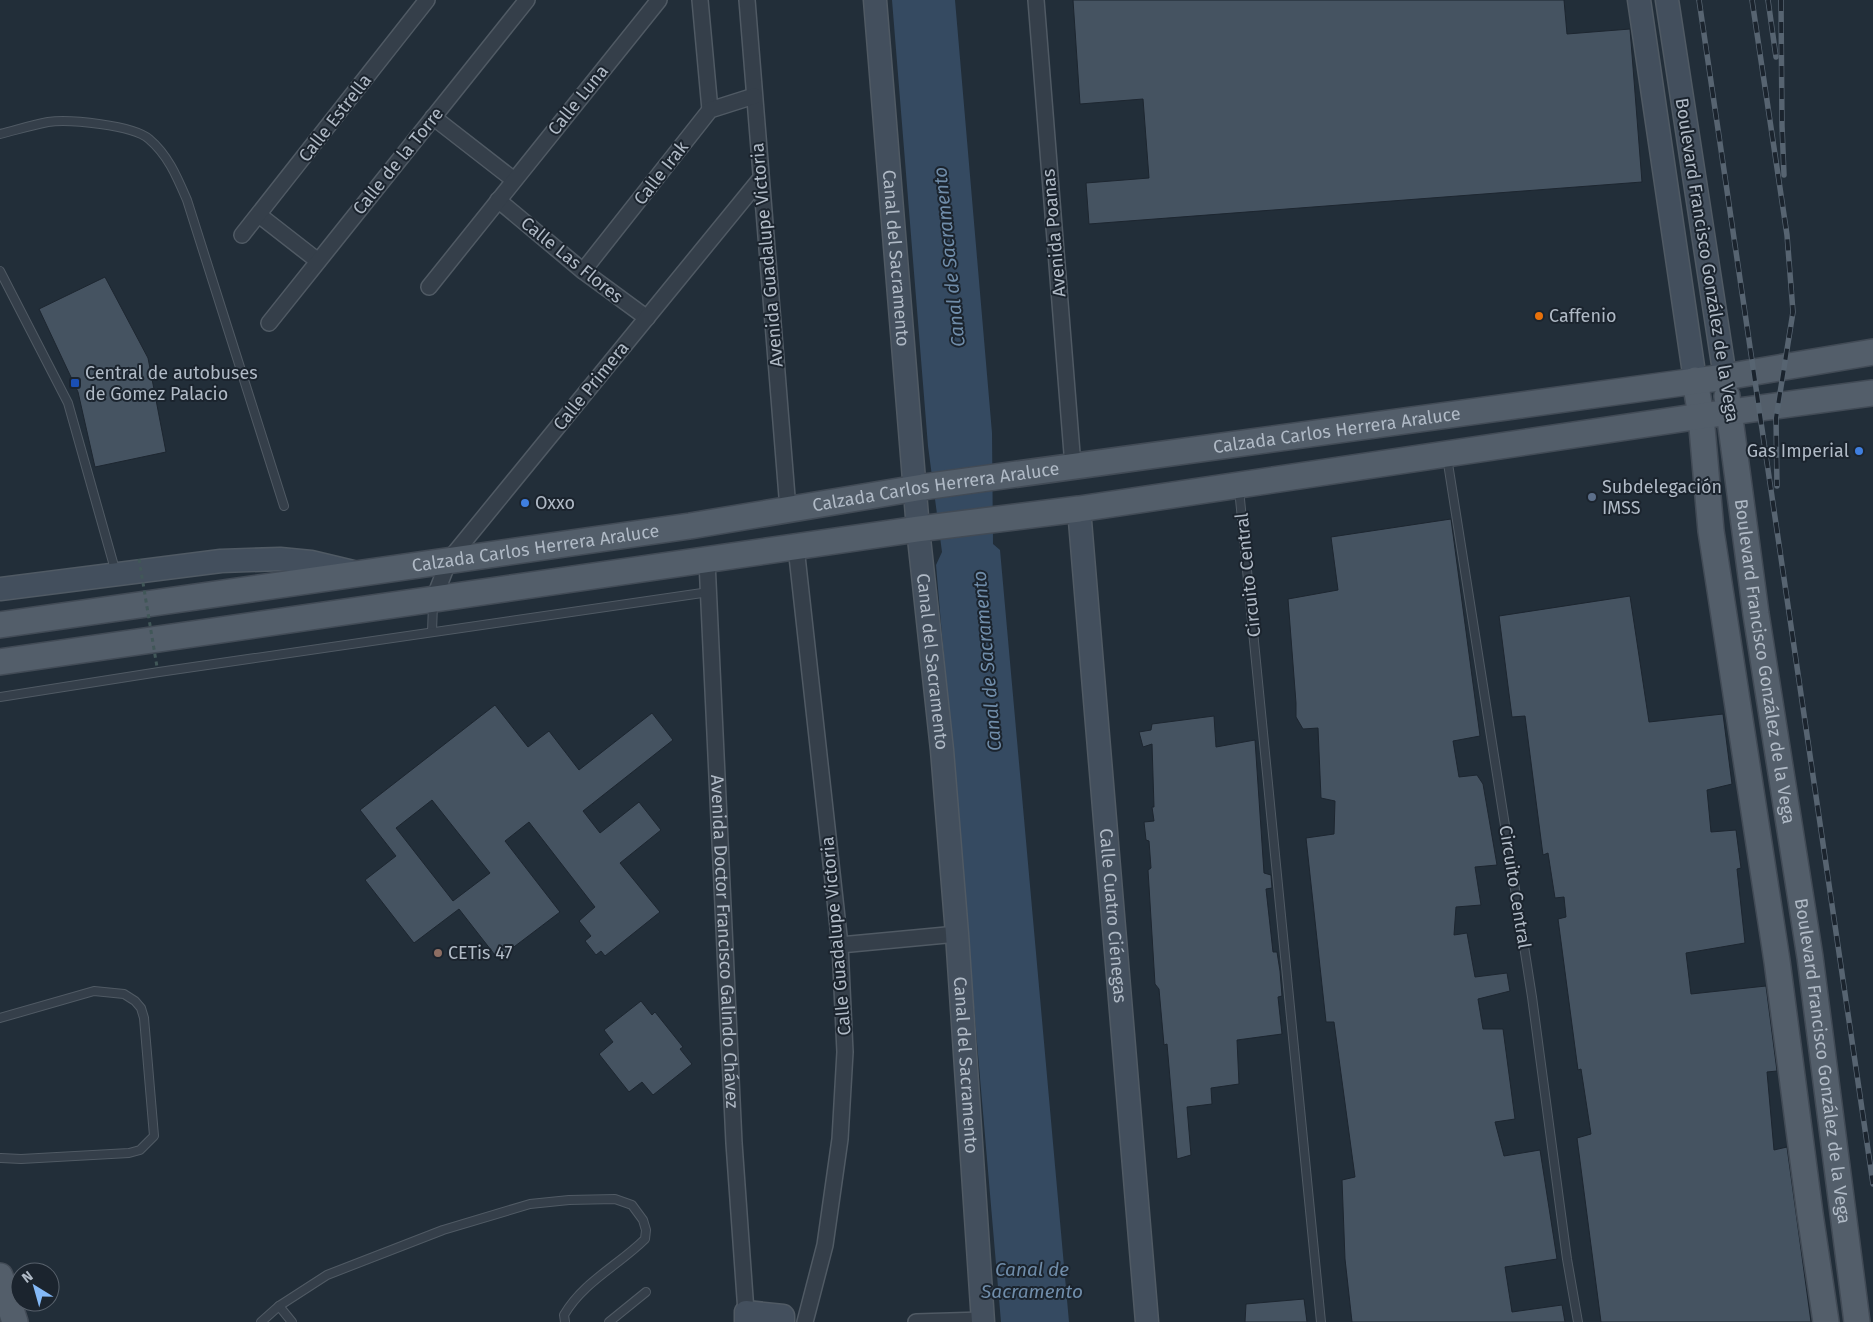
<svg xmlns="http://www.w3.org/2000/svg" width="1873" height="1322" font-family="'Fira Sans',sans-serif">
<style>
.water{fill:#354a61}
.building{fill:#455361;stroke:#1d2630;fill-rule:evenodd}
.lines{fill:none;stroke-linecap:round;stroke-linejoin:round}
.lane-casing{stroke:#505a64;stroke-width:10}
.street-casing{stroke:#505a64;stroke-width:18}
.secondary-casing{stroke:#505a64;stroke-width:25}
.primary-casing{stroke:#424b56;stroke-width:28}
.lane{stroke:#353f4a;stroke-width:8}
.street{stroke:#353f4a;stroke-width:15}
.secondary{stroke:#434f5d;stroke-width:22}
.primary{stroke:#535e6a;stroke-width:25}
.rail-casing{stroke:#576471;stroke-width:5.5}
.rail{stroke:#1b242e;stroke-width:4;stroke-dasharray:11;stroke-linecap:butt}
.path-bridge{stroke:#415758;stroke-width:3;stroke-dasharray:4 4;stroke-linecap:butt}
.food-dot{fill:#e8710a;stroke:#1b242e;stroke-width:2}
.transit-dot{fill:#1a4fb4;stroke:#1b242e;stroke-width:2}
.shop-dot{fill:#3f7fe0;stroke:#1b242e;stroke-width:2}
.service-dot{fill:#5c6f8a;stroke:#1b242e;stroke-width:2}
.education-dot{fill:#8d6e63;stroke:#1b242e;stroke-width:2}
.labels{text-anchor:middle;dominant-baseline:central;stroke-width:4;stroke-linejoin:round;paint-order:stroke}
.street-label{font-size:18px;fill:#b0bac6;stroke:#1b242e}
.poi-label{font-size:18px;fill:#b0bac6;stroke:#1b242e;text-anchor:start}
.water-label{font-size:19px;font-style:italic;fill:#708daa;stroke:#1b242e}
</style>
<rect width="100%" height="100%" fill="#222e39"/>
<polygon class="water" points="892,0 955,0 992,433 993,544 1000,550 1069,1322 1001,1322 936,565 942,552 928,446"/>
<g class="building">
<polygon points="1073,0 1564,0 1567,34 1630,29 1642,182 1089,224 1086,183 1149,178 1143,99 1080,104"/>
<polygon points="105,277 148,358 166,452 95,467 78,392 39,309"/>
<polygon points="1451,519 1480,736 1453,741 1459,777 1477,775 1483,784 1497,865 1475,867 1481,905 1456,907 1454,935 1467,933 1475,977 1507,973 1510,991 1478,999 1483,1029 1503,1029 1515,1119 1495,1122 1504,1156 1540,1150 1557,1259 1505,1267 1512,1312 1562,1305 1565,1322 1352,1322 1345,1259 1342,1180 1355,1177 1334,1022 1326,1022 1306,838 1334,834 1335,801 1321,798 1318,728 1303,729 1296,717 1296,703 1288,599 1338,590 1331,537"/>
<polygon points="1630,596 1649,722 1723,714 1732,784 1707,790 1711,832 1736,830 1741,868 1737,869 1745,943 1686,953 1691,994 1766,986 1777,1071 1767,1072 1774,1150 1787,1147 1811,1322 1601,1322 1577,1138 1591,1134 1581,1069 1578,1070 1558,919 1566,917 1564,897 1555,898 1548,853 1543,855 1525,716 1512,717 1499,616"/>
<path d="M495,705L528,747L549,731L579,770L652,713L673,740L583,811L600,833L639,802L661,830L620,863L660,912L605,956L601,951L596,955L585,941L591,936L579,921L595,907L529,822L505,841L560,912L498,959L459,909L414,943L365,880L396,856L360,810ZM432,800L490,873L453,901L396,828Z"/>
<polygon points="1214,716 1216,747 1255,740 1264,873 1271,875 1272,888 1266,889 1273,952 1277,952 1280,971 1282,996 1278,997 1282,1034 1237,1040 1239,1084 1211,1088 1212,1104 1187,1107 1191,1155 1177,1159 1167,1044 1164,1045 1159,989 1155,984 1148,870 1151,868 1149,841 1146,840 1144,822 1154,821 1152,807 1154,807 1152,744 1143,747 1139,732 1151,730 1152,724"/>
<polygon points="641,1001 652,1015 655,1012 683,1047 680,1049 692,1064 653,1095 642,1082 629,1092 599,1054 613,1042 604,1030"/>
<polygon points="1304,1299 1307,1322 1245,1322 1246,1304"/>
</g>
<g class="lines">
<defs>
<g id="lane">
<path d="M0,134C16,130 32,125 48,122C69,119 133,125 149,139C168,155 177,177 187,200L284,506"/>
<polyline points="0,271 68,403 116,573"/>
<polyline points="1447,457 1532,997 1567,1259 1578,1322"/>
<polyline points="1239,489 1321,1322"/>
<polyline points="432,632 433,604"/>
<polyline points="0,697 159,672 709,592"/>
<polyline points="0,1018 94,991 124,994 135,1001 141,1008 144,1018 154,1136 140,1150 129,1153 21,1159 1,1158"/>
<polyline points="279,1306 292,1322"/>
<path d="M261,1322L279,1306L327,1275L443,1230L530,1204L569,1200L615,1199L632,1205L643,1220L646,1230L645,1239C619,1265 583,1282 564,1315L565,1322"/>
<polyline points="609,1322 646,1292"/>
</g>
<g id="street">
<polyline points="700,0 710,110"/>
<polyline points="747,0 788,509"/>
<polyline points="1036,0 1073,466"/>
<polyline points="433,117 514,180"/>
<polyline points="498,200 583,271 647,318"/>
<polyline points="259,215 318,261"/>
<polyline points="242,235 427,0"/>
<polyline points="583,271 710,110 754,96"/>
<polyline points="429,287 659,0"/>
<polyline points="269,323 527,0"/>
<polyline points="796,547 840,945 845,1052 840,1139 825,1245 805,1322"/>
<path id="s1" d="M707,561L734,1143L746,1312"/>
<polyline points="433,601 449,560 761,178"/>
<polyline points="840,945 957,934"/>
<polyline points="916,1322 983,1320"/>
</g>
<g id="secondary">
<path id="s2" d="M875,0L918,529L942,750L957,934L983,1322"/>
<polyline points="1639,0 1695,380"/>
<polyline points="1667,0 1725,377"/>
<path id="s3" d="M1079,509L1147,1322"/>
<polyline points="0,589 221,561 280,559 311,562 357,573"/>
<polyline points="746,1322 746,1312 783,1316 783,1322"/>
</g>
<g id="primary">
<polyline points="1695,380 1701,416 1711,531 1777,961 1810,1214 1826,1322"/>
<path id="s4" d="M1727,396L1756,614L1810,957L1857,1322"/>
<path id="s5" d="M0,625L690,526L923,487L1725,377L1873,352"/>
<polyline points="0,662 918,529 1079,509 1701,416 1873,393"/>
<polyline points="0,1276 15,1322"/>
</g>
</defs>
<use href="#lane" class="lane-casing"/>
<use href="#street" class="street-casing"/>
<use href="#secondary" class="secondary-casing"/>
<use href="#primary" class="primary-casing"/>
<use href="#lane" class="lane"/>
<use href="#street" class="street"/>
<use href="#secondary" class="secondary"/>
<use href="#primary" class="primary"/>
<defs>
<g id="rail">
<polyline points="1699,0 1873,1184"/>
<polyline points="1752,0 1787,235 1793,312 1776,418 1777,486"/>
<polyline points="1768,0 1776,57"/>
<polyline points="1781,0 1782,126 1784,175"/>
</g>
</defs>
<use href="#rail" class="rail-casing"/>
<use href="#rail" class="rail"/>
<polyline class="path-bridge" points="139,559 157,667"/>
</g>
<circle class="food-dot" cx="1539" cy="316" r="5"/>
<rect class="transit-dot" x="70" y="378" width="10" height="10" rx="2.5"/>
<g class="shop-dot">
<circle cx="1859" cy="451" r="5"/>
<circle cx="525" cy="503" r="5"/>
</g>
<circle class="service-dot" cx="1592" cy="497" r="5"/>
<circle class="education-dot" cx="438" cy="953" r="5"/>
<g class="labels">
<g class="street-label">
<text transform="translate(578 100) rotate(-51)">Calle Luna</text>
<text transform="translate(335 118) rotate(-52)">Calle Estrella</text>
<text transform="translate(398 161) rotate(-51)">Calle de la Torre</text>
<text transform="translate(661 173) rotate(-52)">Calle Irak</text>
<text transform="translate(1054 233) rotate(-95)">Avenida Poanas</text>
<text transform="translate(767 255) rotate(-95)">Avenida Guadalupe Victoria</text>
<text stroke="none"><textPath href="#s2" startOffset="259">Canal del Sacramento</textPath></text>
<text transform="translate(572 260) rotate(39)">Calle Las Flores</text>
<text transform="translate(1707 260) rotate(81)">Boulevard Francisco González de la Vega</text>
<text transform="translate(591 386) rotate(-51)">Calle Primera</text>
<text stroke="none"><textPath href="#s5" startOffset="1351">Calzada Carlos Herrera Araluce</textPath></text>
<text stroke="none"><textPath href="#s5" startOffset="946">Calzada Carlos Herrera Araluce</textPath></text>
<text stroke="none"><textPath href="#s5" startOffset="541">Calzada Carlos Herrera Araluce</textPath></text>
<text transform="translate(1248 575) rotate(-96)">Circuito Central</text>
<text stroke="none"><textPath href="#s2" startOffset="664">Canal del Sacramento</textPath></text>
<text stroke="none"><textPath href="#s4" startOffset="268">Boulevard Francisco González de la Vega</textPath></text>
<text transform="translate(1515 887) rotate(81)">Circuito Central</text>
<text stroke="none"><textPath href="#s3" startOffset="408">Calle Cuatro Ciénegas</textPath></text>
<text transform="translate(836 936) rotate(-95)">Calle Guadalupe Victoria</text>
<text stroke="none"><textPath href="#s1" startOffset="381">Avenida Doctor Francisco Galindo Chávez</textPath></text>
<text stroke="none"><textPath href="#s4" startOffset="672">Boulevard Francisco González de la Vega</textPath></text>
<text stroke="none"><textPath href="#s2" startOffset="1069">Canal del Sacramento</textPath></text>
</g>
<g class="poi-label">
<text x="1549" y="316">Caffenio</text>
<text x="85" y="373">Central de autobuses<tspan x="85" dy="21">de Gomez Palacio</tspan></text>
<text x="1849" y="451" text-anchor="end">Gas Imperial</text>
<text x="1602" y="487">Subdelegación<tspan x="1602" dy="21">IMSS</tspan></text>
<text x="535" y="503">Oxxo</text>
<text x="448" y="953">CETis 47</text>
</g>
<g class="water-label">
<text transform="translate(949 257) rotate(-96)">Canal de Sacramento</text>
<text transform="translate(987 661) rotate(-95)">Canal de Sacramento</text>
<text x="1032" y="1269">Canal de<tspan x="1032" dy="22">Sacramento</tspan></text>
</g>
</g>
<g transform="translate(35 1287) rotate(323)"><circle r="24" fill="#1b242e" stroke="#57606b"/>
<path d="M0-4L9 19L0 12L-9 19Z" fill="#84b9f7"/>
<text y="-8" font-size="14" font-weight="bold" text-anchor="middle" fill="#b0bac6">N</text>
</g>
</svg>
